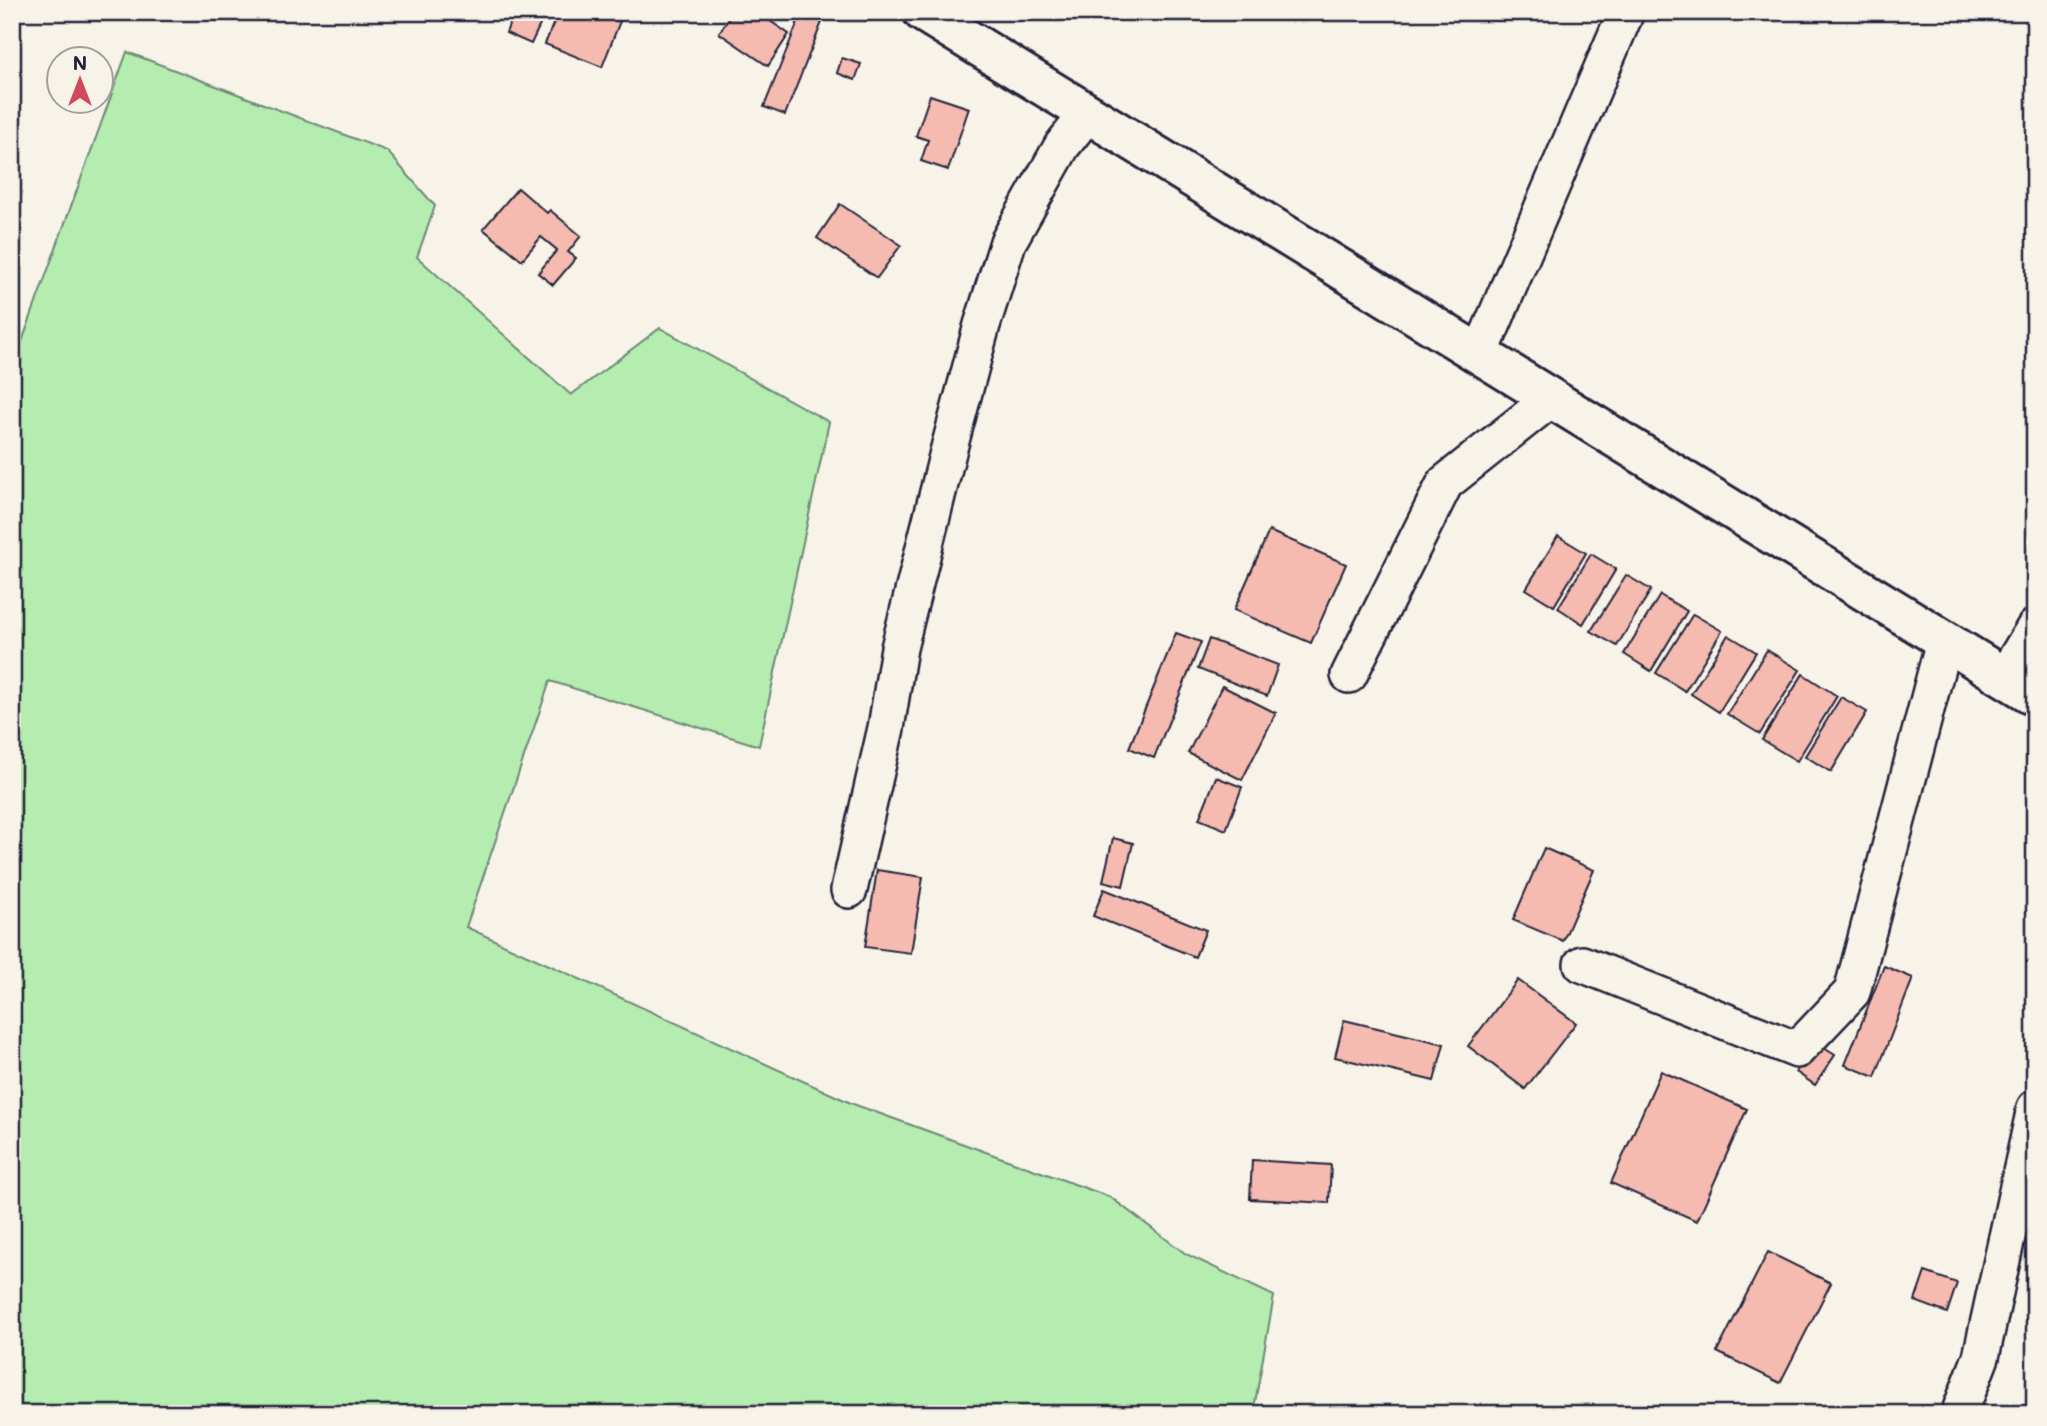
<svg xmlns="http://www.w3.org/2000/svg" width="2047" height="1426" font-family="Mali,sans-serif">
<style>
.green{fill:#b5edb0;stroke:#6c8876;stroke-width:2}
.building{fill:#f5bab0;stroke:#22223b;stroke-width:2}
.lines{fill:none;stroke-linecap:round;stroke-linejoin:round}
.minor-casing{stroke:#22223b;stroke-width:40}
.major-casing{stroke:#22223b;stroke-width:44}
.minor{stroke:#f7f3e8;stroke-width:35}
.major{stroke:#f7f3e8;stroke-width:38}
</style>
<rect width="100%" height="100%" fill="#f7f3e8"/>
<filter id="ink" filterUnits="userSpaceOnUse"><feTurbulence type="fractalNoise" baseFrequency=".0143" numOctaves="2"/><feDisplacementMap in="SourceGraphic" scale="14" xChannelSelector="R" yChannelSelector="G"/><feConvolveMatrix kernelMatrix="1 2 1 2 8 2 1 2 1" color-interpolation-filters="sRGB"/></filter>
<g filter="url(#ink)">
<polygon class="green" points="127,52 387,151 435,206 417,257 571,395 660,328 829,422 759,746 550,681 466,927 853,1104 1110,1197 1186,1254 1274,1296 1253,1414 12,1414 12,369"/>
<g class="building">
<polygon points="514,12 546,12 531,44 506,33"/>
<polygon points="558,12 611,12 610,17 620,21 602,67 545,44"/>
<polygon points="733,12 757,12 789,34 768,66 719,33"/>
<polygon points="801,14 822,22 785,115 764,107"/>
<polygon points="842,58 861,64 855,80 837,73"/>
<polygon points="930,95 969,108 948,170 921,161 928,140 916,136"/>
<polygon points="518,188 547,213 550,210 581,236 568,252 576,258 553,285 538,273 557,250 541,237 522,260 483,229"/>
<polygon points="840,204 901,245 877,278 817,238"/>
<polygon points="1269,531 1346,564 1311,643 1234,610"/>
<polygon points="1558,536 1586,553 1554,606 1526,589"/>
<polygon points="1591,554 1616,569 1583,624 1558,608"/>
<polygon points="1626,575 1651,590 1617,646 1591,631"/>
<polygon points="1660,595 1687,611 1651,671 1624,654"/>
<polygon points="1693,614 1722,631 1685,691 1656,673"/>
<polygon points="1176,633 1201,642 1154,758 1129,748"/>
<polygon points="1728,635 1756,652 1719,712 1691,694"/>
<polygon points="1209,639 1278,665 1267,696 1198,669"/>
<polygon points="1767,650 1800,670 1760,734 1727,714"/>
<polygon points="1803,674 1837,696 1797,761 1762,740"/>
<polygon points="1222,686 1276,713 1242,780 1188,753"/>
<polygon points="1841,697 1867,712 1831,772 1805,756"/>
<polygon points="1216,777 1242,787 1226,830 1199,819"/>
<polygon points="1113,838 1133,843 1123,886 1103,881"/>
<polygon points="1544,848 1594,870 1563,941 1513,920"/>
<polygon points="877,870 923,877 911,953 865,947"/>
<polygon points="1104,889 1206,930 1195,957 1093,916"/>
<polygon points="1884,966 1913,978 1875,1077 1845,1065"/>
<polygon points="1518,980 1576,1023 1525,1089 1468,1046"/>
<polygon points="1344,1020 1444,1044 1434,1081 1335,1057"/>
<polygon points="1816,1043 1835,1055 1815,1085 1796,1072"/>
<polygon points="1661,1071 1747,1109 1697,1221 1611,1183"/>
<polygon points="1252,1160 1331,1165 1329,1203 1250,1199"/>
<polygon points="1768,1252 1831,1283 1780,1383 1717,1352"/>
<polygon points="1925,1272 1957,1283 1947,1313 1915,1301"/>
</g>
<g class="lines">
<defs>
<g id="minor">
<polyline points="1480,354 1626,12"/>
<polyline points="1349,675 1445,483 1552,398"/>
<polyline points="2004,678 2035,627"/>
<polyline points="849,890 886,728 899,648 948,452 982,325 1008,242 1062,146 1088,113"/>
<polyline points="1582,964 1797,1050 1852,992 1944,641"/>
<polyline points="1959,1414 1981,1357 2035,1108"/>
</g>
<polyline id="major" points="923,12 2035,696"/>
</defs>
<use href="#minor" class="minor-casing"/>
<use href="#major" class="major-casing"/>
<use href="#minor" class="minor"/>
<use href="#major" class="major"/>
</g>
</g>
<rect width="2047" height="1426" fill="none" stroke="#f7f3e8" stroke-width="42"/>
<rect x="21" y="21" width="2005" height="1384" fill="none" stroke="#22223b" stroke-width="2.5" filter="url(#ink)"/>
<g transform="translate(80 80)"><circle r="33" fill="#f7f3e8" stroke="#a29fa3" stroke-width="2"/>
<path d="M0-5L12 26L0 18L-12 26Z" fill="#d1495b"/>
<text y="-10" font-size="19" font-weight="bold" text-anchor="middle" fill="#22223b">N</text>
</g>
</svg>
